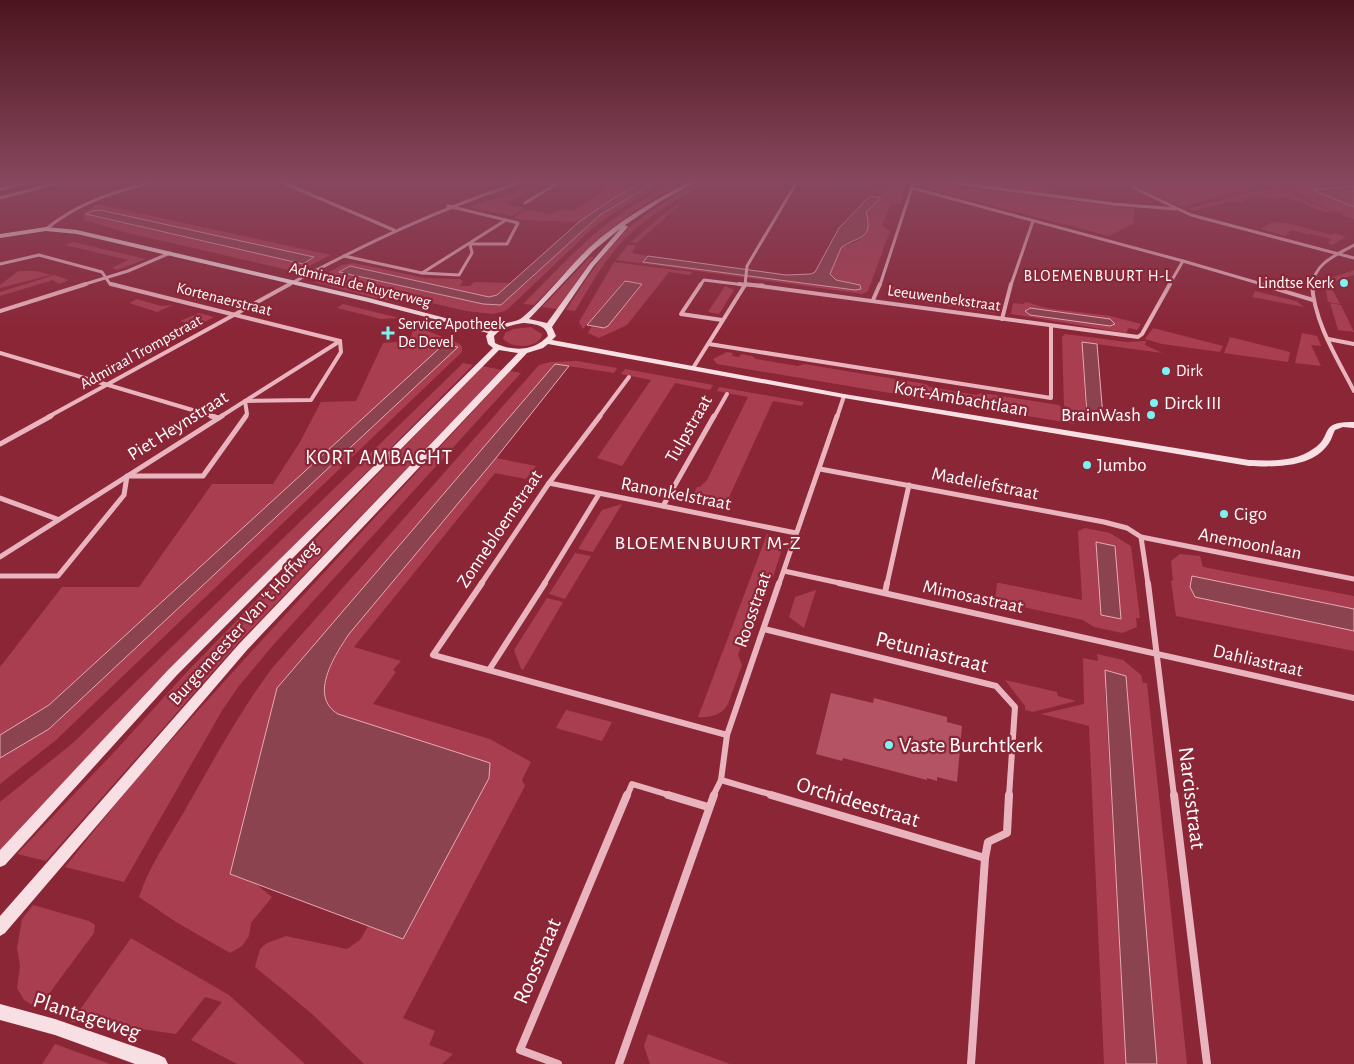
<svg xmlns="http://www.w3.org/2000/svg" width="1354" height="1064" font-family="'Alegreya Sans',sans-serif">
<style>
.green{fill:#a93e51;fill-rule:evenodd}
.water{fill:#8b434f;stroke:#eaa9b5}
.building{fill:#b35363}
.lines{fill:none;stroke-linecap:round;stroke-linejoin:round}
.street-far4{stroke:#eab4be;stroke-width:3}
.street-far3{stroke:#eab4be;stroke-width:4}
.street-far2{stroke:#eab4be;stroke-width:5}
.street-far1{stroke:#eab4be;stroke-width:6}
.street{stroke:#eab4be;stroke-width:8}
.secondary{fill:#f8dfe3;fill-rule:evenodd}
.poi-dot{fill:#7af3f1;stroke:#8b2637;stroke-width:2}
.labels{text-anchor:middle;dominant-baseline:central;stroke-width:4.5;stroke-linejoin:round;paint-order:stroke}
.far-neighbourhood-label{font-size:16px;letter-spacing:1px;fill:#fff;stroke:#8b2637}
.far-poi-label{font-size:16px;fill:#fff;stroke:#8b2637;text-anchor:start}
.far-street-label{font-size:16px;fill:#fff;stroke:#8b2637}
.street-label{font-size:19px;fill:#fff;stroke:#8b2637}
.poi-label{font-size:19px;fill:#fff;stroke:#8b2637;text-anchor:start}
.neighbourhood-label{font-size:20px;letter-spacing:1px;fill:#fff;stroke:#8b2637}
.quarter-label{font-size:21px;letter-spacing:1px;fill:#fff;stroke:#8b2637}
.near-street-label{font-size:22px;fill:#fff;stroke:#8b2637}
.near-poi-label{font-size:22px;fill:#fff;stroke:#8b2637;text-anchor:start}
</style>
<rect width="100%" height="100%" fill="#8b2637"/>
<g class="green">
<polygon points="612,181 644,181 611,200 579,222 525,220 513,218 526,210 552,214 560,210 574,211 606,189"/>
<polygon points="657,181 669,181 623,207 595,226 509,308 505,311 493,314 466,311 320,277 342,265 354,263 425,278 460,279 463,281 460,286 470,286 474,282 512,283 497,295 489,297 350,266 340,272 483,304 501,305 600,215"/>
<path d="M677,181H686C661,194 637,209 614,226C585,249 560,279 534,305L523,304C551,276 577,247 608,223C629,207 653,193 677,181Z"/>
<path d="M703,181H711C676,199 640,220 615,250C599,269 588,290 575,311L566,310C587,278 609,242 641,218C660,203 682,192 703,181Z"/>
<path d="M820,181C834,181 872,178 879,191Z"/>
<polygon points="871,181 906,182 901,195 904,196 901,204 891,203 882,226 890,231 868,291 863,294 616,260 628,245 636,245 632,253 648,256 644,262 855,290 860,285 836,280 830,273 841,248 860,240 869,224 866,212 880,198 877,196 882,192 888,191 888,187"/>
<polygon points="950,181 1047,181 1050,194"/>
<polygon points="1118,181 1310,181 1236,192 1181,207 1136,187 1126,188"/>
<polygon points="1326,181 1354,181 1354,186 1314,190 1354,207 1354,219 1342,216 1344,214 1313,203 1288,187"/>
<polygon points="922,182 1135,209 1133,224 1109,236 924,188 921,187"/>
<polygon points="537,186 506,204 524,208 512,216 467,207"/>
<polygon points="1284,187 1310,203 1340,214 1313,209 1315,208 1303,204 1305,203 1283,197 1277,199 1253,196 1242,202 1231,202 1193,211 1188,209 1246,193"/>
<polygon points="686,199 637,243 631,242 661,216"/>
<path d="M97,204L331,255L297,272L124,232L83,220L84,213ZM88,215L251,244L314,258L303,264Z"/>
<polygon points="1272,222 1288,223 1331,235 1334,233 1346,237 1332,245 1328,243 1332,239 1311,234 1309,235 1292,230 1285,236 1261,229"/>
<polygon points="73,242 146,259 117,270 112,268 128,260 65,245"/>
<polygon points="590,257 594,257 557,309 542,307"/>
<polygon points="614,262 692,272 690,275 669,272 627,325 599,338 588,333 591,327 604,328 608,326 640,283 623,282 609,301 606,302 583,329 579,322"/>
<polygon points="1354,270 1354,275 1329,283 1340,304 1328,302 1325,286 1327,277 1334,277"/>
<polygon points="18,271 36,271 51,275 0,288 0,285"/>
<polygon points="54,275 69,280 59,284 53,280 0,296 0,292"/>
<polygon points="316,281 392,299 384,300 314,282"/>
<polygon points="725,286 734,290 719,314 708,312"/>
<polygon points="893,287 988,300 989,302 1000,304 995,313 888,297 886,296 888,288"/>
<polygon points="1255,291 1296,301 1304,307 1252,297"/>
<polygon points="137,299 161,306 173,305 157,312 129,303"/>
<path d="M1026,302L1046,308L1110,316L1141,324L1137,330L1129,328L1126,333L1011,314L1013,303L1023,304ZM1030,308L1110,319L1115,324L1110,326L1031,315L1026,310Z"/>
<polygon points="1330,303 1341,305 1354,332 1338,330"/>
<polygon points="343,304 399,318 381,319 337,308"/>
<polygon points="199,313 214,317 197,326 180,321"/>
<polygon points="415,326 460,344 462,347 462,352 56,740 0,784 0,758 49,729 413,389 449,346 443,345 49,705 0,735 0,667 62,587 139,587 212,484 273,484 300,442 321,402 356,401 383,343 409,341"/>
<path d="M531,327L542,334C540,349 512,349 503,339L505,333L513,329Z"/>
<polygon points="1153,328 1223,346 1220,352 1162,344 1145,339"/>
<polygon points="1302,333 1317,336 1321,346 1311,345 1321,366 1295,363"/>
<polygon points="1065,334 1127,342 1146,341 1145,345 1162,353 1082,342 1086,417 1064,406 1062,337"/>
<polygon points="1230,337 1290,352 1288,362 1224,353"/>
<polygon points="727,352 733,353 732,356 739,357 741,354 752,356 756,359 798,366 804,364 925,384 930,387 976,395 982,393 1059,405 1075,424 717,364 713,359"/>
<path d="M577,361L617,368L614,373L555,364L277,688L230,874L256,884L272,897L251,923L249,936L242,946L230,953L176,922L139,897C149,866 169,838 185,810C213,761 239,712 273,667L539,365L550,362Z"/>
<polygon points="463,363 473,365 165,675 0,851 0,802 74,742"/>
<polygon points="482,366 502,370 239,642 46,861 17,854 118,748 184,675"/>
<polygon points="625,369 713,385 710,390 675,383 622,466 597,458 651,380 621,374"/>
<polygon points="510,371 521,373 274,644 239,686 223,709 124,882 65,867 136,779 262,640"/>
<polygon points="719,387 804,402 802,406 773,401 725,506 694,500 692,497 697,487 700,487 707,480 748,397 717,391"/>
<path d="M496,458L536,466L526,479L495,473L354,647L401,661L393,670L396,672L373,704L490,739L531,762L522,780L525,786L403,1018L435,1031L429,1045L453,1054L442,1064H364L311,1013L255,967L260,949L267,943L286,936L347,949L360,940L368,926L403,939L489,778L338,714C308,696 336,656 349,634Z"/>
<polygon points="622,504 593,552 578,549 602,510"/>
<polygon points="1085,528 1110,533 1131,546 1140,618 1136,618 1137,627 1122,633 1094,627 1083,620 995,601 997,583 1000,583 1082,600 1078,531"/>
<path d="M767,534L777,539L782,546V549L773,577L764,582L738,655L742,665L728,704C722,715 710,718 698,717Z"/>
<polygon points="575,553 591,556 565,599 549,594"/>
<polygon points="1180,554 1200,556 1203,567 1354,596 1354,609 1192,576 1195,597 1354,631 1354,651 1176,616 1171,581 1173,581 1171,561"/>
<polygon points="816,590 804,628 789,617 795,597"/>
<polygon points="547,598 563,602 523,670 521,669 514,650"/>
<polygon points="1097,654 1123,660 1141,675 1143,683 1147,683 1187,1064 1157,1064 1126,676 1105,689 1126,1064 1104,1064 1089,726 1041,714 1084,704 1083,658 1098,661"/>
<polygon points="1005,680 1057,692 1058,696 1076,701 1033,712 1025,710 1025,706"/>
<polygon points="566,710 612,722 602,741 556,728"/>
<polygon points="33,905 89,921 95,925 94,933 42,1003 34,1006 24,1000 17,988 20,966 17,948 22,919"/>
<polygon points="131,938 229,995 305,1064 237,1064 191,1040 222,1002 205,997 176,1034 99,1023 71,1022"/>
<polygon points="648,1034 730,1064 650,1064 644,1046"/>
<polygon points="55,1044 110,1064 42,1064"/>
</g>
<g class="water">
<polygon points="644,181 657,181 600,215 501,305 483,304 339,272 350,266 489,297 497,295 579,222 611,200"/>
<polygon points="1354,186 1354,207 1313,190"/>
<path d="M870,196L881,198L866,212C874,241 858,235 841,248L830,274L836,280L860,285L861,289L855,290L643,262L648,256L786,275L811,274L815,272L839,228Z"/>
<polygon points="100,210 314,257 303,264 86,214 92,211"/>
<polygon points="625,281 642,284 608,326 604,328 587,325"/>
<polygon points="902,290 978,301 984,304 977,307 901,297 896,294"/>
<polygon points="1030,308 1110,319 1115,324 1110,326 1030,315 1025,311"/>
<polygon points="1082,342 1097,344 1103,417 1087,415"/>
<polygon points="443,345 458,347 49,729 0,758 0,735 49,705"/>
<path d="M555,364L569,366L496,458L349,634C335,655 308,696 338,714L490,763L489,778L403,939L230,874L277,688Z"/>
<polygon points="1096,542 1115,546 1121,619 1101,615"/>
<polygon points="1192,576 1354,609 1354,631 1195,597 1190,587"/>
<polygon points="1105,670 1126,676 1157,1064 1126,1064"/>
</g>
<polygon class="building" points="831,693 873,703 874,698 947,717 947,722 962,726 957,782 937,777 937,781 927,778 927,780 843,758 842,761 816,754"/>
<g class="lines">
<g class="street-far4">
<polyline points="279,181 394,230"/>
<polyline points="940,181 1113,204 1176,209"/>
<polyline points="1132,187 1191,215 1354,258"/>
<polyline points="912,188 1183,261 1265,285"/>
<polyline points="0,189 33,181"/>
<polyline points="0,198 65,181"/>
<polyline points="525,203 561,181"/>
<path d="M46,229C79,202 116,191 157,181"/>
<polyline points="344,256 422,273 459,275 472,253 470,244 507,244 518,223 448,206"/>
<polyline points="0,264 39,255 102,272 110,284 116,285"/>
<polyline points="422,273 506,220"/>
<polyline points="82,285 128,271 170,253"/>
<path d="M288,285C365,244 442,207 525,181"/>
<polyline points="700,285 704,280 745,285"/>
<polyline points="763,285 745,285 747,266 795,185 802,181"/>
<polyline points="880,285 914,181"/>
<polyline points="1011,285 1033,221"/>
<polyline points="1169,285 1183,261"/>
<path d="M1312,285C1316,262 1335,256 1354,245"/>
</g>
<g class="street-far3">
<polyline points="111,284 340,341"/>
<polyline points="701,284 681,314 722,320"/>
<polyline points="745,284 1138,337 1142,334 1170,284"/>
<polyline points="1260,284 1313,300"/>
<path d="M1312,284C1314,322 1337,358 1354,391"/>
<polyline points="873,300 880,284"/>
<polyline points="0,311 86,284"/>
<polyline points="1002,319 1011,284"/>
<polyline points="1328,339 1354,344"/>
<polyline points="709,344 1051,398 1051,326"/>
<polyline points="0,353 216,417"/>
<polyline points="693,368 745,285 739,284"/>
<polyline points="48,417 290,284"/>
<polyline points="220,417 340,341"/>
<polyline points="245,417 247,414 245,401 311,400 341,352 340,341"/>
<polyline points="599,417 629,377"/>
<polyline points="714,417 727,394"/>
<polyline points="837,417 844,396"/>
</g>
<g class="street-far2">
<polyline points="211,416 218,418"/>
<polyline points="0,444 51,416"/>
<polyline points="820,469 1104,522 1127,528 1141,537 1354,579"/>
<polyline points="549,483 796,533"/>
<polyline points="0,498 57,519"/>
<polyline points="663,506 714,416"/>
<polyline points="1141,537 1148,584"/>
<polyline points="0,557 222,416"/>
<polyline points="784,571 844,584"/>
<polyline points="0,576 58,576 124,495 127,476 203,476 246,416"/>
<polyline points="481,584 549,483 600,416"/>
<polyline points="544,584 599,494"/>
<polyline points="779,584 837,416"/>
<polyline points="887,584 909,485"/>
</g>
<g class="street-far1">
<polyline points="482,583 433,655 727,735"/>
<polyline points="839,583 1354,698"/>
<polyline points="1148,583 1174,796"/>
<polyline points="885,593 887,583"/>
<polyline points="764,629 996,686 1015,707 1009,796"/>
<polyline points="489,670 545,583"/>
<polyline points="721,780 776,796"/>
<polyline points="627,796 632,784 672,796"/>
<polyline points="713,796 721,780 727,735 779,583"/>
</g>
<g class="street">
<polyline points="668,795 708,807"/>
<polyline points="771,795 985,858"/>
<polyline points="1174,795 1207,1064"/>
<polyline points="558,1064 520,1050 627,795"/>
<polyline points="619,1064 714,795"/>
<polyline points="971,1064 985,858 988,842 1007,833 1009,795"/>
</g>
<g class="secondary">
<path d="M691,181H698L661,201L625,225L628,227L627,228L593,267L552,327L556,336L552,340L844,394L1249,460C1270,461 1295,462 1313,449C1334,436 1317,421 1354,422V428L1343,427L1335,430C1332,436 1331,442 1326,447C1309,468 1273,467 1249,466L844,398L548,344L543,348L527,353L247,650L5,933L0,936V916L239,644L518,353L499,350L177,675L5,865L0,867V850L169,669L493,348L488,344L486,336L488,333L368,302L77,234L46,231L0,238V234L46,227L77,230L369,298L491,330C501,321 515,324 523,317C547,296 566,270 589,248C619,220 655,200 691,181ZM621,228L589,265L547,323L529,319L593,251ZM523,323C533,324 546,324 548,336C534,351 513,352 495,343L494,336C502,327 511,325 523,323Z"/>
<polygon points="0,1004 55,1019 159,1055 165,1058 168,1064 135,1064 55,1035 0,1020"/>
</g>
</g>
<linearGradient id="sky" x2="0" y2="1"><stop stop-color="#4c151e"/><stop offset="0.55" stop-color="#87475e"/><stop offset="1" stop-color="#87475e" stop-opacity="0"/></linearGradient>
<rect width="1354" height="330" fill="url(#sky)"/>
<g class="poi-dot">
<circle cx="1344" cy="283" r="5"/>
<path d="M385.5 325.5h5v5h5v5h-5v5h-5v-5h-5v-5h5z"/>
<circle cx="1166" cy="371" r="5"/>
<circle cx="1154" cy="403" r="5"/>
<circle cx="1151" cy="415" r="5"/>
<circle cx="1087" cy="465" r="5"/>
<circle cx="1224" cy="514" r="5"/>
<circle cx="889" cy="745" r="5"/>
</g>
<g class="labels">
<g class="far-neighbourhood-label">
<text x="1098" y="276">BLOEMENBUURT H-L</text>
</g>
<g class="far-poi-label">
<text x="1334" y="283" text-anchor="end">Lindtse Kerk</text>
<text x="398" y="324">Service Apotheek<tspan x="398" dy="18">De Devel</tspan></text>
<text x="1176" y="371">Dirk</text>
</g>
<g class="far-street-label">
<text transform="translate(360 285) rotate(14)">Admiraal de Ruyterweg</text>
<text transform="translate(944 298) rotate(8)">Leeuwenbekstraat</text>
<text transform="translate(224 299) rotate(14)">Kortenaerstraat</text>
<text transform="translate(141 352) rotate(-29)">Admiraal Trompstraat</text>
</g>
<g class="street-label">
<text transform="translate(961 399) rotate(10)">Kort-Ambachtlaan</text>
<text transform="translate(178 426) rotate(-32)">Piet Heynstraat</text>
<text transform="translate(689 429) rotate(-60)">Tulpstraat</text>
<text transform="translate(985 484) rotate(11)">Madeliefstraat</text>
<text transform="translate(676 494) rotate(11)">Ranonkelstraat</text>
<text transform="translate(500 529) rotate(-56)">Zonnebloemstraat</text>
<text transform="translate(1250 544) rotate(11)">Anemoonlaan</text>
<text transform="translate(973 597) rotate(12)">Mimosastraat</text>
<text transform="translate(753 610) rotate(-71)">Roosstraat</text>
<text transform="translate(244 623) rotate(-48)">Burgemeester Van 't Hoffweg</text>
<text transform="translate(1258 661) rotate(13)">Dahliastraat</text>
</g>
<g class="poi-label">
<text x="1164" y="403">Dirck III</text>
<text x="1141" y="415" text-anchor="end">BrainWash</text>
<text x="1097" y="465">Jumbo</text>
<text x="1234" y="514">Cigo</text>
</g>
<g class="neighbourhood-label">
<text x="708" y="543">BLOEMENBUURT M-Z</text>
</g>
<g class="quarter-label">
<text x="379" y="457">KORT AMBACHT</text>
</g>
<g class="near-street-label">
<text transform="translate(932 652) rotate(14)">Petuniastraat</text>
<text transform="translate(1192 798) rotate(83)">Narcisstraat</text>
<text transform="translate(858 802) rotate(17)">Orchideestraat</text>
<text transform="translate(537 961) rotate(-67)">Roosstraat</text>
<text transform="translate(87 1016) rotate(18)">Plantageweg</text>
</g>
<g class="near-poi-label">
<text x="899" y="745">Vaste Burchtkerk</text>
</g>
</g>
</svg>
